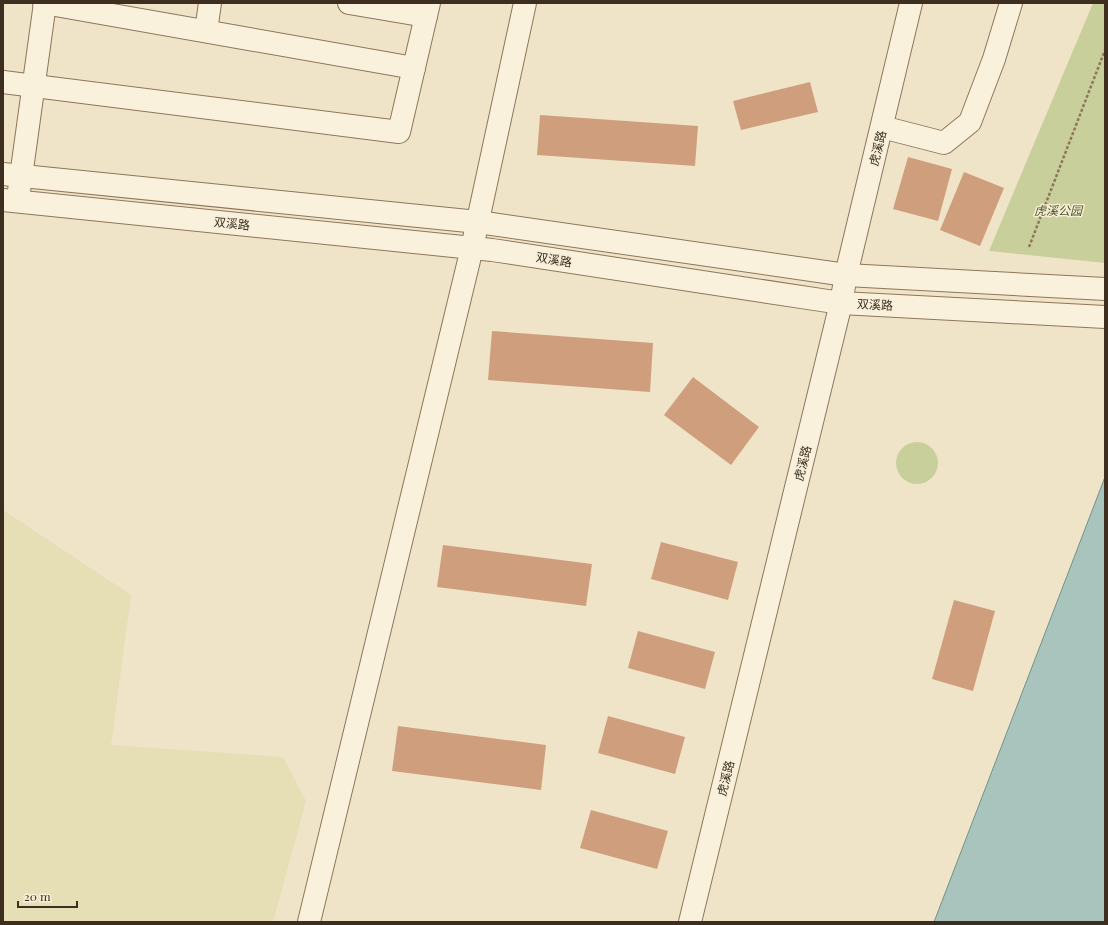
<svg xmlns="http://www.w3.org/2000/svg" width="1108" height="925" font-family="'Playfair Display','Noto Sans SC',serif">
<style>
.farmland{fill:#e6deb5}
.green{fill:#c9cf9b}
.water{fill:#a9c4bc;stroke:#6f938a}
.building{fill:#cf9f7d}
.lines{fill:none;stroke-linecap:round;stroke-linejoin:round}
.minor-casing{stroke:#8d765c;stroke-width:24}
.path{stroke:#8d765c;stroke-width:2.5;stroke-dasharray:3 2;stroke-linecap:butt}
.minor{stroke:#faf1dc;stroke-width:22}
.labels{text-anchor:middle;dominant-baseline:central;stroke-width:3;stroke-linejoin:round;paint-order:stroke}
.street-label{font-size:12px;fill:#3d2e20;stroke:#f7eed8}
.park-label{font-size:12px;font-style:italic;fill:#4d5a26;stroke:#f7eed8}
</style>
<rect width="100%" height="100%" fill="#f0e4c8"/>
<polygon class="farmland" points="3,510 131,595 111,745 283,757 306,801 273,922 3,922"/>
<g class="green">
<polygon points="1093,3 1105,3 1105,263 989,251"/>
<circle cx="917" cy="463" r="21"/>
</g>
<polygon class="water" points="1105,477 1105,922 934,922"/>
<g class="building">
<polygon points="810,82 818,112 741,130 733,101"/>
<polygon points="540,115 698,126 695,166 537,155"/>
<polygon points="908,157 952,169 938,221 893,209"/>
<polygon points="964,172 1004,188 980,246 940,230"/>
<polygon points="492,331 653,343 650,392 488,380"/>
<polygon points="693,377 759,427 731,465 664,415"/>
<polygon points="661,542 738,562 728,600 651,579"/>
<polygon points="443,545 592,564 586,606 437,587"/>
<polygon points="954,600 995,611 973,691 932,679"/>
<polygon points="638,631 715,652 705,689 628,668"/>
<polygon points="608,716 685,737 675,774 598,753"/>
<polygon points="398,726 546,745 541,790 392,771"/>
<polygon points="591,810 668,831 657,869 580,848"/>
</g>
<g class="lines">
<defs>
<g id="minor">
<polyline points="44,3 414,68"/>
<polyline points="349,3 426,16"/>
<polyline points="206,31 210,3"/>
<polyline points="3,82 399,132 429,3"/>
<polyline points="882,127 944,143 970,122 994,59 1011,3"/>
<polyline points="3,174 478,222 846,275 1105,289"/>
<polyline points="19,191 45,3"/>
<polyline points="3,200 492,250 841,303 1105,317"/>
<polyline points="309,922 472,248 525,3"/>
<polyline points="690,922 841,303 846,275 911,3"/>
</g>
</defs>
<use href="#minor" class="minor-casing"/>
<polyline class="path" points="1029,247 1105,50"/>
<use href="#minor" class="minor"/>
</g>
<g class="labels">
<g class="street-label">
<text transform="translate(877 148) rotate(-76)">虎溪路</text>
<text transform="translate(232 223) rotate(6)">双溪路</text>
<text transform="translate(554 259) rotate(9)">双溪路</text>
<text transform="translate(875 304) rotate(3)">双溪路</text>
<text transform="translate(802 463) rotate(-76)">虎溪路</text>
<text transform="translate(725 778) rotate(-76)">虎溪路</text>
</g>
<g class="park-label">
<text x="1058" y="210">虎溪公园</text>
</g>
</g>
<rect width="1108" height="925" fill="none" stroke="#3d2e20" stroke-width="8"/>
<path d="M18 901v6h59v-6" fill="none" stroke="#3d2e20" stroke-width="2"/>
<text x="24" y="901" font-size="12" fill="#3d2e20" stroke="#f7eed8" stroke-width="3" paint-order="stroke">20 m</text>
</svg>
